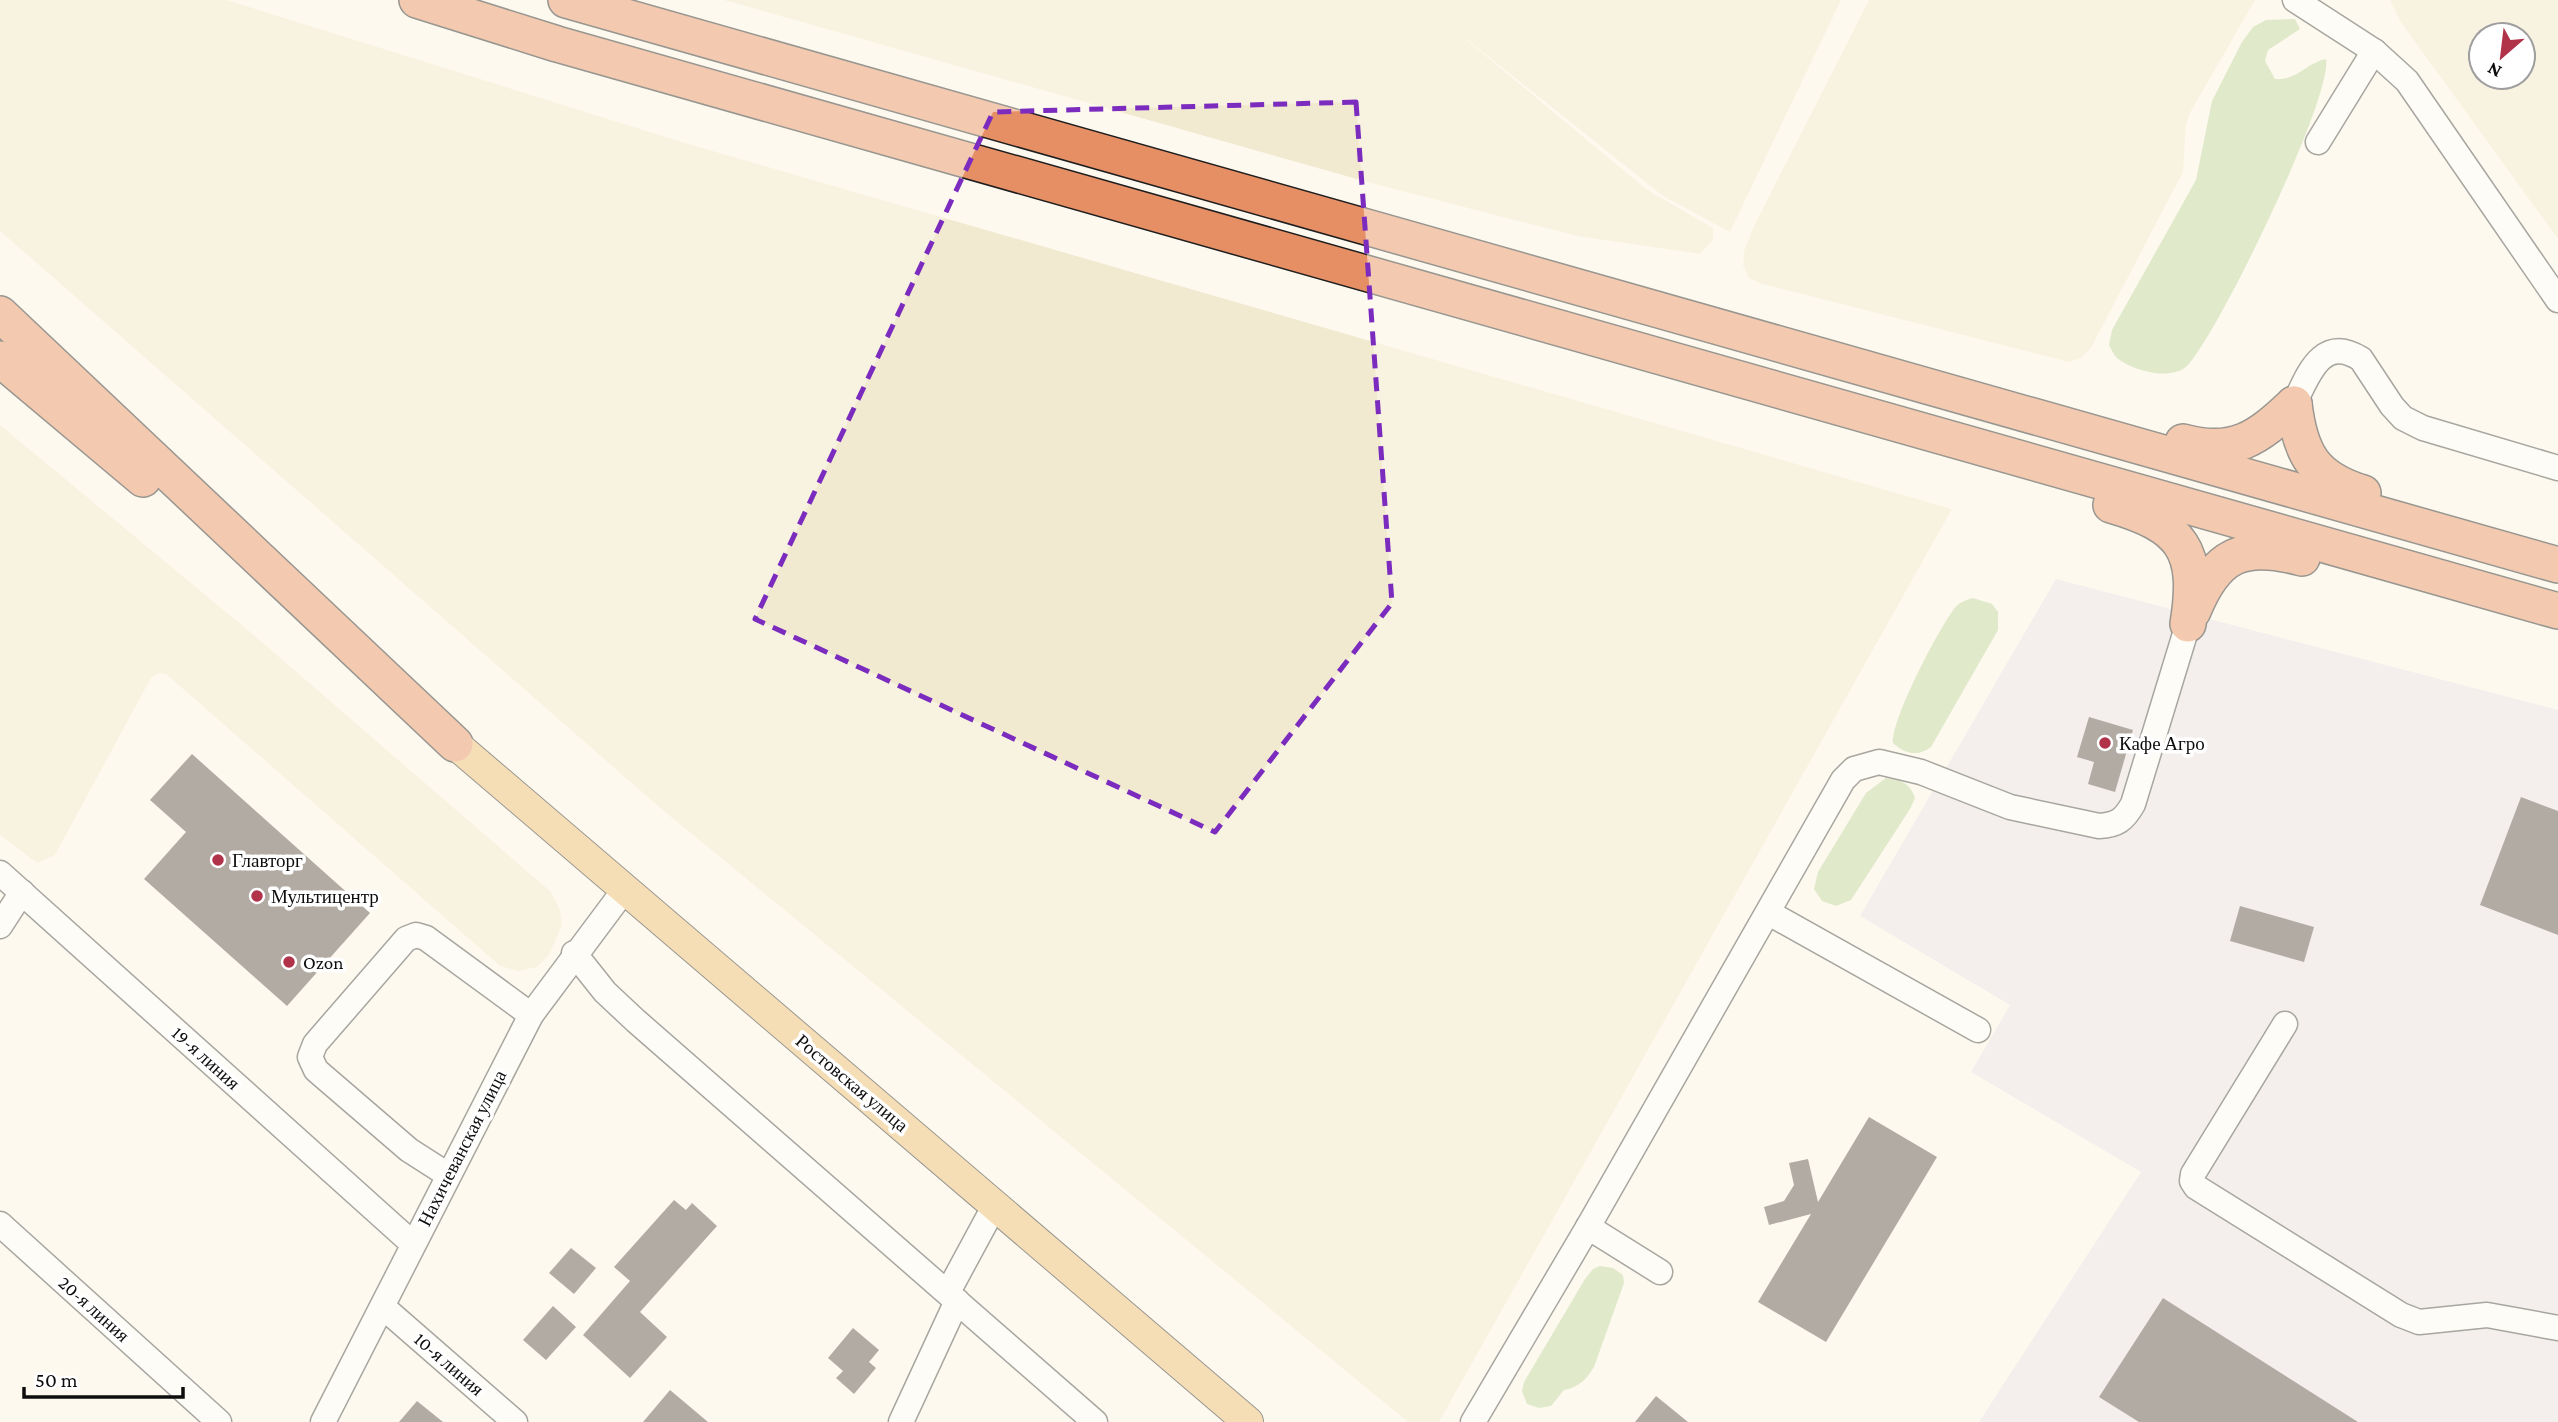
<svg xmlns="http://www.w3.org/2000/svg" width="2558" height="1422" font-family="'Crimson Pro',serif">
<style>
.industrial{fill:#e9e2eb}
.farmland{fill:#f1ead1;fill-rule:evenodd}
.forest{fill:#bdd49d}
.building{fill:#554d4b}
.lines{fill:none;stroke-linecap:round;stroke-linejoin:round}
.minor-casing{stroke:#404040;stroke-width:27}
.major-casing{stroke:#1e1e1e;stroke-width:32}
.highway-casing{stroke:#1e1e1e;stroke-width:38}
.minor{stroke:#fff;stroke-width:24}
.major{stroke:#ebbd72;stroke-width:30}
.highway{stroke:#e68f65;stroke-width:35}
.marked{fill:none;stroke:#7b2cbf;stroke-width:5;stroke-dasharray:14 9;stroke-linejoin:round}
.poi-dot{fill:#b0334a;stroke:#fff;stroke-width:2.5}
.labels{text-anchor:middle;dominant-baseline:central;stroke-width:7;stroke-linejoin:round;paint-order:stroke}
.poi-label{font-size:19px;fill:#0d0d0d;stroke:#fff;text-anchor:start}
.street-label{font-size:19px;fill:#0d0d0d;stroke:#fff}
</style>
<rect width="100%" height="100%" fill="#fdf9ef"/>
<polygon class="industrial" points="2056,579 2558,710 2558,1422 1979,1422 2141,1172 1971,1072 2010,1005 1860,916"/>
<g class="farmland">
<polygon points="0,0 227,0 685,143 1952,509 1439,1422 1408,1422 659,807 0,231"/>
<polygon points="724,0 1841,0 1730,232 1663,196 1450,26 1646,189 1713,228 1713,240 1700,254 1577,236 1371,183"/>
<polygon points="1869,0 2255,0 2190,113 2186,125 2183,172 2091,348 2081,358 2069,362 1762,284 1749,278 1743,265 1744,251 1754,226"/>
<path d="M2390,0H2558V239L2400,21ZM2481,35H2523V77H2481Z"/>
<polygon points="0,425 255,636 551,892 560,910 562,925 549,955 537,967 518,971 500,966 166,674 159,673 151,678 55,855 37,863 0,835"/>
</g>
<g class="forest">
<path d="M2295,19L2300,29L2268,50L2265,61L2275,79C2297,81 2306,63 2326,59C2333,97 2218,334 2187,366C2171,381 2133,371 2117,358C2114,355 2111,349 2109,345L2112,330L2196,180L2212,101L2242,42L2253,27L2266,20Z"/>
<path d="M1973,598L1992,604L1998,612V630L1931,747C1918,757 1905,754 1893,743C1891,720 1938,630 1954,609C1959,602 1966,600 1973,598Z"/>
<path d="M1886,778C1901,780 1910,783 1915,798L1910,809L1851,900L1836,906L1822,901L1814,889L1818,872L1866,793Z"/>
<path d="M1600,1266L1613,1268L1623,1275L1624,1283L1594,1367C1586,1380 1579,1387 1564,1390L1551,1406L1539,1408L1527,1404L1522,1391L1524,1382L1585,1279L1593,1269Z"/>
</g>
<g class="building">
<polygon points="2089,717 2133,730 2115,792 2088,784 2094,762 2077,757"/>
<polygon points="192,754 370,913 287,1006 144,879 186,832 150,800"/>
<polygon points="2521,797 2558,811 2558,935 2480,905"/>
<polygon points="2240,906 2314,927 2304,962 2230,941"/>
<polygon points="1869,1117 1937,1157 1826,1342 1758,1302 1811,1214 1769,1225 1764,1207 1784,1201 1794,1185 1789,1163 1808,1159 1818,1202"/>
<polygon points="674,1200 686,1210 692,1203 717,1226 640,1312 667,1337 630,1378 583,1335 630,1281 614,1267"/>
<polygon points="571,1248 596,1268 574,1294 549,1273"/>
<polygon points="2163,1298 2358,1422 2139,1422 2099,1397"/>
<polygon points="553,1306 576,1327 546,1360 523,1340"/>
<polygon points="853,1328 879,1350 869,1362 876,1368 854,1394 836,1378 843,1371 828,1358"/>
<polygon points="670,1390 708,1422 643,1422"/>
<polygon points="1656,1396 1688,1422 1635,1422"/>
<polygon points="417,1401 443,1422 399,1422"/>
</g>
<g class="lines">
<defs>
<g id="minor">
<polyline points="2295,0 2374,51 2407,81 2558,300"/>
<polyline points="2318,142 2374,51"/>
<path d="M2294,404C2308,376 2321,334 2361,359L2392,406L2403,418L2423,428L2558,468"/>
<polyline points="0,873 413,1244"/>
<polyline points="1769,913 1978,1030"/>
<polyline points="0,926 22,892"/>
<polyline points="574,953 605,992 636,1021 1095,1422"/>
<polyline points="2285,1024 2193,1174 2192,1181 2196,1187 2401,1315 2419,1322 2487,1315 2558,1328"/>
<polyline points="448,1175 409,1150 316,1070 310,1057 315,1044 406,939 416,935 426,938 531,1015"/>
<polyline points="0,1224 219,1422"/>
<polyline points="1588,1227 1660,1272"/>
<polyline points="948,1292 995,1205"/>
<polyline points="383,1307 515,1422"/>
<polyline points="323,1422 531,1015 625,889"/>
<polyline points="901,1422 957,1301"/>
<path d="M1473,1422L1588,1227L1843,780L1854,769L1879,762L1921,772L2010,807L2099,826C2117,825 2124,820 2133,804L2188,624"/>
</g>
<polyline id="major" points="455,744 1248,1422"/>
<g id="highway">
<polyline points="417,0 557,44 2558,611"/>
<polyline points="566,0 2558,565"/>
<polyline points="0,314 455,744"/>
<polyline points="0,359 143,479"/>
<path d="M2294,404C2300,453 2313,478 2363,493"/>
<path d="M2183,442C2234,456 2258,438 2294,404"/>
<path d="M2111,505C2183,526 2200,550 2188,624"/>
<path d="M2193,611C2216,554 2243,542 2302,558"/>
</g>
</defs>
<use href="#minor" class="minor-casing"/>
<use href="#major" class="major-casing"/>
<use href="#highway" class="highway-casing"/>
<use href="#minor" class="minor"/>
<use href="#major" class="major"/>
<use href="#highway" class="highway"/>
</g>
<path d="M0 0H2558V1422H0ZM1356,102L1392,603L1215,832L755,619L993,112Z" fill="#fdf9ef" fill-opacity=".55" fill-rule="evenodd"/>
<path class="marked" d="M1356,102L1392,603L1215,832L755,619L993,112Z"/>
<g class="poi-dot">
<circle cx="2105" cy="743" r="7"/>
<circle cx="218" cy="860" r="7"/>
<circle cx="257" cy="896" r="7"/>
<circle cx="289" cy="962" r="7"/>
</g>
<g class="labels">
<g class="poi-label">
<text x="2119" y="743">Кафе Агро</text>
<text x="232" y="860">Главторг</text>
<text x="271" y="896">Мультицентр</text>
<text x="303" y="962">Ozon</text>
</g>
<g class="street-label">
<text transform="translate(206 1058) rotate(42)">19-я линия</text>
<text transform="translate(852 1083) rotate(40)">Ростовская улица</text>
<text transform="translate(462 1148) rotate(-63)">Нахичеванская улица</text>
<text transform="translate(94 1309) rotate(42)">20-я линия</text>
<text transform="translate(449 1364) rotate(41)">10-я линия</text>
</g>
</g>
<g transform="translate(2502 56) rotate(208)"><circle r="33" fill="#ffffff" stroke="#9e9e9e" stroke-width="2"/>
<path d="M0-5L12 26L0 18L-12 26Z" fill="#b0334a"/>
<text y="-10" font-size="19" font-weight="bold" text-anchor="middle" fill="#0d0d0d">N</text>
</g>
<path d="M24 1387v10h159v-10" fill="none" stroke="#0d0d0d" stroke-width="3.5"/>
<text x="35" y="1387" font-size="21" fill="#0d0d0d" stroke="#ffffff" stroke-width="5" paint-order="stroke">50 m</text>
</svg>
